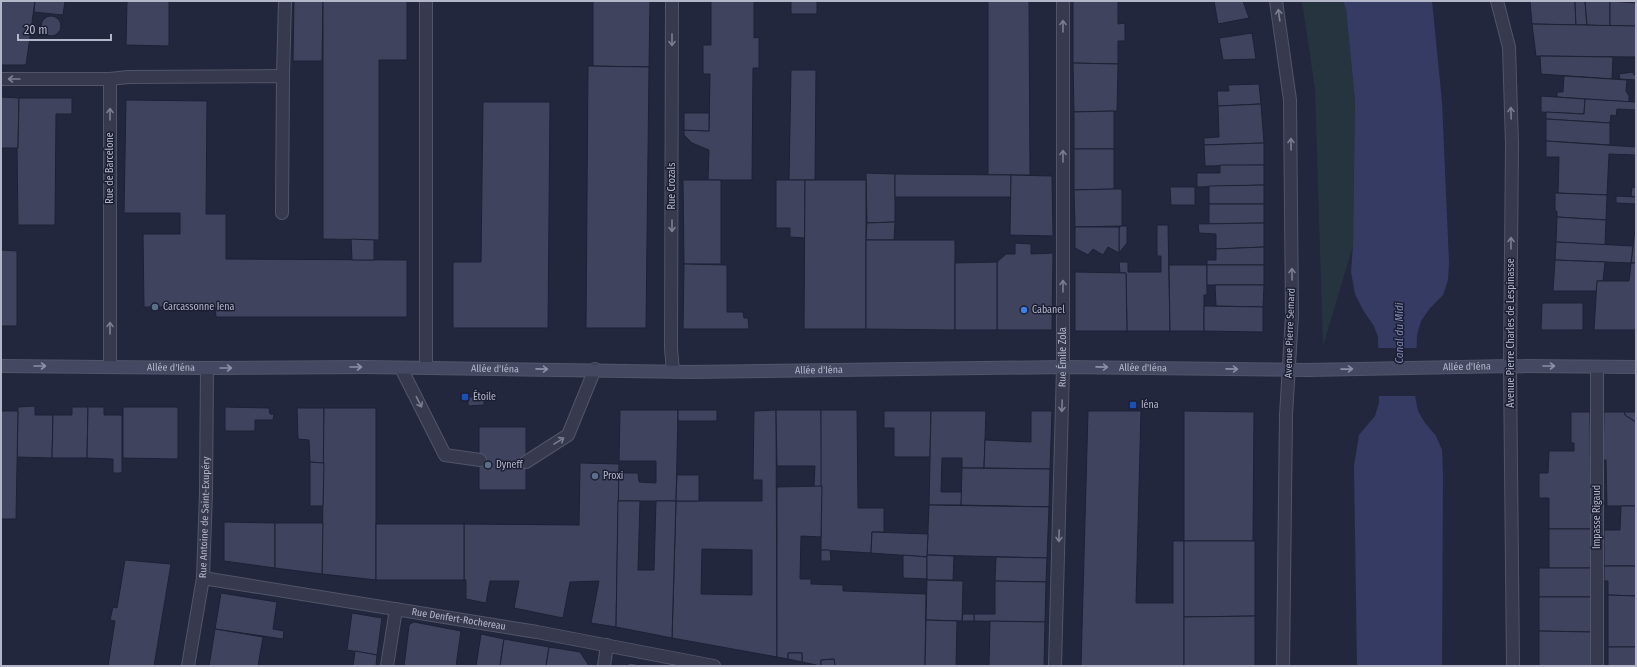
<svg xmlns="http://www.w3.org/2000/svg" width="1637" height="667" font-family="'Fira Sans Condensed',sans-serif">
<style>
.green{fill:#25343f}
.water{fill:#353b63}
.pier{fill:#23273e}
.building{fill:#3f435e;stroke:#1e2135;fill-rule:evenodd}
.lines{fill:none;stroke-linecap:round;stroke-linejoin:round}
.service-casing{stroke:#525569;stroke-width:14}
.minor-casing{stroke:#525569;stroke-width:14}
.secondary-casing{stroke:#525569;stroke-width:14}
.service{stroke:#373a4e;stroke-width:12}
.minor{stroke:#373a4e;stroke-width:12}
.secondary{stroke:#454861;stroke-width:12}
.oneway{stroke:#7b7e92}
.oneway2{stroke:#8c8fa5}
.service-dot{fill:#5c6f8a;stroke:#1c1f33;stroke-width:1.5}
.shop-dot{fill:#3f7fe0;stroke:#1c1f33;stroke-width:1.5}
.transit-dot{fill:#1a4fb4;stroke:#1c1f33;stroke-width:1.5}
.labels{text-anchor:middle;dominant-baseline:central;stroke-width:3;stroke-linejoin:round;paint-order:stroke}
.street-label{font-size:10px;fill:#b3b5c9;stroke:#1c1f33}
.poi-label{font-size:10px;fill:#b3b5c9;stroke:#1c1f33;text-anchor:start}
.water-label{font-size:11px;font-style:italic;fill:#8289b5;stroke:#1c1f33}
</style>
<rect width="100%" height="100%" fill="#23273e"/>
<polygon class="green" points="1302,1 1343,1 1346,9 1355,101 1353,246 1323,346 1315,89"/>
<polygon class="water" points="1343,1 1432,1 1442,102 1449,262 1448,280 1443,295 1430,308 1421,321 1417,335 1415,396 1418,411 1425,423 1436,436 1442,450 1443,475 1442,666 1357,666 1354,466 1359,435 1375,416 1379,403 1378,337 1374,326 1363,310 1355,294 1351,272 1353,246 1355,101 1346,9"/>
<polygon class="pier" points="1376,348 1419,348 1417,396 1377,396"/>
<g class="building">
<polygon points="1,1 35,1 26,65 1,65"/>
<polygon points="35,1 65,1 63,15 34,12"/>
<polygon points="127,1 169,1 169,46 126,45"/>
<polygon points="294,1 323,1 322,61 293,61"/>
<polygon points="323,1 407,1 407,60 379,60 379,240 323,239"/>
<polygon points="593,1 650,1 649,67 593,66"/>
<polygon points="711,1 754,1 754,38 759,37 759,68 753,68 752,180 708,180 709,150 692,143 684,135 684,130 709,131 710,74 703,74 703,45 711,45"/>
<rect x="791" y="1" width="26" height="13"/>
<polygon points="988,1 1029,1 1030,175 988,175"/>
<polygon points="1073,1 1118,1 1118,24 1125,23 1125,41 1118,41 1118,64 1073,63"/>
<polygon points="1214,1 1243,1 1249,18 1218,24"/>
<polygon points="1530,1 1575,1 1576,25 1532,24"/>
<polygon points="1575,1 1585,1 1587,25 1576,25"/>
<polygon points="1585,1 1610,1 1610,26 1587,25"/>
<polygon points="1610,1 1636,3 1636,26 1610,26"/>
<circle cx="51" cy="26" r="10"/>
<polygon points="1532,24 1636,26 1636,57 1536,56"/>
<polygon points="1252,33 1256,59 1223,60 1219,38"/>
<polygon points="1540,56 1613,57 1612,79 1541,74"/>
<polygon points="1073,63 1118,64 1117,111 1074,112"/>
<polygon points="588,66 649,67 646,328 586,328"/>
<polygon points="791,70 816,70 815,180 789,180"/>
<polygon points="1633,72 1634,75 1636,75 1636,80 1620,79 1619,74"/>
<polygon points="1564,76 1627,80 1626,91 1629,96 1629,102 1557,97 1557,92 1563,92"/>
<polygon points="1259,84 1261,104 1218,106 1217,91 1229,91 1228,85"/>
<polygon points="1541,96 1585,99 1584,114 1541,112"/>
<polygon points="1,97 19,98 18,148 1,148"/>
<polygon points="19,98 72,98 72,114 56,114 55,225 18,225 17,148 18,148"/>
<polygon points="1585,99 1636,102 1636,110 1617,109 1616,116 1611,115 1610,123 1546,119 1546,112 1584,114"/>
<polygon points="126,100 207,101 206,214 226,214 226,259 407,260 407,317 216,317 215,307 144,307 143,234 180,234 180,213 124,213"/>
<polygon points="483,102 550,102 548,328 453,328 453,262 481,262"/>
<polygon points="1261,104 1264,143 1204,145 1204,138 1219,137 1218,106"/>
<polygon points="1114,111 1114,149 1074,149 1074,112"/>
<polygon points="684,113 709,113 709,131 684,130"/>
<polygon points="1546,119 1610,123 1610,145 1546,141"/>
<polygon points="1546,141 1636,147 1636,155 1609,154 1607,195 1558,193 1559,157 1546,157"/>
<polygon points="1264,143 1264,165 1205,166 1204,145"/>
<polygon points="1074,149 1114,149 1114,189 1074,190"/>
<polygon points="1220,165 1264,165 1264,185 1197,187 1197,173 1220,173"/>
<polygon points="866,173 895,174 895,222 867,223"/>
<polygon points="895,174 1011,175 1011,197 895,197"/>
<polygon points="1011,175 1052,176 1053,236 1010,235"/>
<polygon points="683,180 721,180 721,264 684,264"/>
<polygon points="776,180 805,180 805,238 790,237 790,228 776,228"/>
<polygon points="805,180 866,180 866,329 804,329"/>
<polygon points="1264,185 1264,204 1209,204 1209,186"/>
<polygon points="1170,187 1195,187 1195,205 1171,205"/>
<polygon points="1632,187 1636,188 1636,197 1631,196"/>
<polygon points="1114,189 1122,189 1122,226 1075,227 1074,190"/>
<polygon points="1555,193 1607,195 1606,220 1557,217 1557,211 1555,211"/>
<polygon points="1616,196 1636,197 1636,204 1616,203"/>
<polygon points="1209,204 1264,204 1264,223 1209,224"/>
<polygon points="1557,217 1606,220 1605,245 1556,242"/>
<polygon points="1636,221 1636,263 1631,263 1633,246"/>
<polygon points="895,222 894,240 866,240 867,223"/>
<polygon points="1264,223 1264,247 1216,249 1216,234 1199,233 1198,224"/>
<polygon points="1157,225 1168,225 1170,331 1127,331 1126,273 1120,273 1119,262 1128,262 1128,272 1161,272 1161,256 1157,256"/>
<polygon points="1122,226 1127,226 1127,243 1119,253 1119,227"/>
<polygon points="1075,227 1119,227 1119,253 1108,247 1103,255 1093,249 1088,255 1075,248"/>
<polygon points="351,239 374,240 374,260 352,260"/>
<polygon points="866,240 955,240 955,330 866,329"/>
<polygon points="1556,242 1633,246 1631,263 1555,260"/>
<polygon points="1015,243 1031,244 1031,254 1053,253 1052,330 997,330 997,262 1006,254 1015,254"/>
<polygon points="1264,247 1264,265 1207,265 1207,260 1216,260 1216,249"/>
<polygon points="1,250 17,251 17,326 1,326"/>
<polygon points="1555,260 1605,262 1603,281 1597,281 1597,291 1553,291"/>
<polygon points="997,262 997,330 955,330 955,263"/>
<polygon points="1631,263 1636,263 1636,330 1594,330 1597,281 1629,281"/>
<polygon points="684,264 727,265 727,312 743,312 744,318 748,318 749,329 683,329"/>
<polygon points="1169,265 1207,265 1207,295 1204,295 1204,331 1170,331"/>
<rect x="1207" y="265" width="57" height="20"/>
<polygon points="1075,272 1126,273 1127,331 1075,331"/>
<polygon points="1215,285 1264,285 1263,307 1216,306"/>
<polygon points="1542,303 1583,303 1583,330 1541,330"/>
<polygon points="1204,306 1263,307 1263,332 1204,331"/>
<polygon points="468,397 484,397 484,405 468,406"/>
<polygon points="35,406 35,415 53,415 52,458 17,457 18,407"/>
<polygon points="72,407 88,407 87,458 52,458 53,415 72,415"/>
<polygon points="88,407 104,407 104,415 122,415 122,473 113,473 113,459 87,458"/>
<polygon points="123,407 178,407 178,459 123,458"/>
<polygon points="225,407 269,408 270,414 274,414 273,420 255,420 255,431 225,431"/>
<polygon points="297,408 324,408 324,463 310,462 309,440 298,439"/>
<polygon points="324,408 376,408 376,580 322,574"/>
<polygon points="620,410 678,410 676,501 618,501 618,473 638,473 639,482 656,483 656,461 619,461"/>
<rect x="678" y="410" width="39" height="11"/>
<path d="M776,410L777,657L672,638L676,501H762V480H753L754,411ZM702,549L752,550V595L701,594Z"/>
<polygon points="776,410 821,410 822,486 814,487 815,466 777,466"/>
<polygon points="821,410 857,410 858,508 884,508 884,532 872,532 871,553 821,550"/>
<polygon points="1,411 18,411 16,519 1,519"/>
<polygon points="884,411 931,411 930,457 894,457 894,428 884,428"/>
<polygon points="931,411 986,411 984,468 962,468 962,458 942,458 941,492 962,492 961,505 929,505"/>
<polygon points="1031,411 1052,411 1050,469 984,468 985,440 1031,442"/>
<polygon points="1088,411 1141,411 1136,603 1173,603 1173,541 1184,541 1184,666 1081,666"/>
<polygon points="1184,411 1254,412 1253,541 1184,541"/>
<polygon points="1571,412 1590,412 1591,529 1549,529 1549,498 1539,498 1539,473 1548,473 1549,451 1574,451 1574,443 1571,443"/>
<polygon points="1604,412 1625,412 1625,415 1636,422 1636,506 1607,506 1606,460 1603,460"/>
<polygon points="1625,412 1636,412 1636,422 1625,415"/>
<rect x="479" y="427" width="47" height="63"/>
<polygon points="310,462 324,463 323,506 310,506"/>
<polygon points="580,463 619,464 616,627 591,623 599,581 570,582 563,618 514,608 519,581 490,581 486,603 466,599 466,580 464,580 464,524 579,525"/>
<polygon points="962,468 1050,469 1049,507 961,505"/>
<polygon points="677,475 699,475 699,501 676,501"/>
<polygon points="822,486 821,537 801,536 800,579 811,579 811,584 843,585 843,591 926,594 925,666 835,666 834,659 821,660 821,666 802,662 802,653 788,653 788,659 777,657 777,487"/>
<polygon points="618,501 640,501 638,570 654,570 656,501 676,501 672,638 616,627"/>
<polygon points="929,505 1049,507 1047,558 927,555"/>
<polygon points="1621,506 1636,506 1636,566 1604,566 1604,530 1620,530"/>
<polygon points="224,522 275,523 275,568 224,561"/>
<polygon points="275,523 323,523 322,574 275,568"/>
<rect x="376" y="524" width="88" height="56"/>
<rect x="1549" y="529" width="42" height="39"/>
<polygon points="872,532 928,534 927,557 871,553"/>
<polygon points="1184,541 1255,541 1255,616 1184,617"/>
<polygon points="821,550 830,550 831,561 821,561"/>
<polygon points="903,555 927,557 927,579 903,578"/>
<polygon points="927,555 954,556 953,580 927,580"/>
<polygon points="996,557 1047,558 1046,582 995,581"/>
<polygon points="125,560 171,564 154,666 108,666 115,621 110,620 113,607 117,608"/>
<polygon points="1604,566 1636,566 1636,596 1608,595 1608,581 1604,581"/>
<rect x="1539" y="568" width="52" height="29"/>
<polygon points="927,580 963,581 962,621 926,620"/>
<polygon points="995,581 1046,582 1045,622 974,621 974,614 995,614"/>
<polygon points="221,593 277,602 273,629 284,631 283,639 215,629"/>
<polygon points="1608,595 1636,596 1636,647 1608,647"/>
<polygon points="1539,597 1591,597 1591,632 1539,631"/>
<polygon points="352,613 382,618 377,655 347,650"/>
<polygon points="963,614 974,614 974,621 962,621"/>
<polygon points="1255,616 1255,666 1184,666 1184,617"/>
<polygon points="926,620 957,621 956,666 925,666"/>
<polygon points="990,621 1045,622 1044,666 989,666"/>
<polygon points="414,622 461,631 456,666 404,666 409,626 410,624"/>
<polygon points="215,629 263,637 258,666 209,666"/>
<polygon points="1539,631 1591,632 1591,666 1539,666"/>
<polygon points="481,634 504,639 500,666 476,666"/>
<polygon points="504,639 549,647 546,666 500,666"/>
<polygon points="549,647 580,652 588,664 588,666 546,666"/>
<rect x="1608" y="647" width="28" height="19"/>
<polygon points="355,651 377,655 376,666 353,666"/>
<polygon points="788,653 802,653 802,662 788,659"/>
<polygon points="834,659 835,666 821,666 821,660"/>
<polygon points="630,663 646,666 625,666"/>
</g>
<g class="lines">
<defs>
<g id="service">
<polyline points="426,1 426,368"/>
<polyline points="283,76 285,1"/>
<polyline points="110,79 128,77 283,76 282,213"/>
<polyline points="1597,367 1597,666"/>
<polyline points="401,368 445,455 480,460"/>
<polyline points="526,462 568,435 595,369"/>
</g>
<g id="minor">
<polyline points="672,1 671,348 673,371"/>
<polyline points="1276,1 1290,100 1292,315 1286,415 1283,666"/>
<polyline points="1497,1 1509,47 1512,144 1510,366 1513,666"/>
<polyline points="1,79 110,79 110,367"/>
<path id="s1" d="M203,578L537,632L714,666"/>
<path id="s2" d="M188,666L203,578L206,493L207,368"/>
<polyline points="387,666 396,609"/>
<polyline points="604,666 607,645"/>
<path id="s3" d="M1055,666L1063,367V1"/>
</g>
<g id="secondary">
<path id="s4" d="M1,366L207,368L365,367L691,372L1063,367L1308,370L1510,366L1636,367"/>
</g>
</defs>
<use href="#service" class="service-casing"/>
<use href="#minor" class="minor-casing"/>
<use href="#secondary" class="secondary-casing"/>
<use href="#service" class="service"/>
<use href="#minor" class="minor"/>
<use href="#secondary" class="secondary"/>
</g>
<defs><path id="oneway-shaft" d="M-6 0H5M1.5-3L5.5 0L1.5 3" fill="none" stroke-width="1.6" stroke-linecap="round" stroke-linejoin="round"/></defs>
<g class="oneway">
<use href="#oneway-shaft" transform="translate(1279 15) rotate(-98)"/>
<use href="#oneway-shaft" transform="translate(1063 26) rotate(-90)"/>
<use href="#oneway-shaft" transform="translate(672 40) rotate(90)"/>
<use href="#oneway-shaft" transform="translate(14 79) rotate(-180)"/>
<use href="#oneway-shaft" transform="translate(1511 113) rotate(-92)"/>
<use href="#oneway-shaft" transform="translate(110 114) rotate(-90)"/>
<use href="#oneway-shaft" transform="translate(1291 144) rotate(-91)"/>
<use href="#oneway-shaft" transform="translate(1063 156) rotate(-90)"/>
<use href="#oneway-shaft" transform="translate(672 226) rotate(90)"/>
<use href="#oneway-shaft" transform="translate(1511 243) rotate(-90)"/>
<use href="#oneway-shaft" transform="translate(1292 274) rotate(-91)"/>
<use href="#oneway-shaft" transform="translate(1063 286) rotate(-90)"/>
<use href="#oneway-shaft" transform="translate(110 328) rotate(-90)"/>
<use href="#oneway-shaft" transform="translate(419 402) rotate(63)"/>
<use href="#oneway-shaft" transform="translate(1062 406) rotate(92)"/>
<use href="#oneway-shaft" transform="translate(559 441) rotate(-32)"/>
<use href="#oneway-shaft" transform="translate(1059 536) rotate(92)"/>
</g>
<g class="oneway2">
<use href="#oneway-shaft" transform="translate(40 366)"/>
<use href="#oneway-shaft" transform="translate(1549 366)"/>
<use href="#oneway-shaft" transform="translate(356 367)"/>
<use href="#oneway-shaft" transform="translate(1102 367) rotate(1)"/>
<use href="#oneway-shaft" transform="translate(226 368)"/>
<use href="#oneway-shaft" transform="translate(542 369) rotate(1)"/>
<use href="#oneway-shaft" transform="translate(1232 369) rotate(1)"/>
<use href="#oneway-shaft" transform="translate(1347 369) rotate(-1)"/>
</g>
<g class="service-dot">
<circle cx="155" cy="307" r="4"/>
<circle cx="488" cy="465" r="4"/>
<circle cx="595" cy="476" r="4"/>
</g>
<circle class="shop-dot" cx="1024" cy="310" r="4"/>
<g class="transit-dot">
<rect x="461" y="393" width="8" height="8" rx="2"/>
<rect x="1129" y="401" width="8" height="8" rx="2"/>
</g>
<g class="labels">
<g class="street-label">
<text transform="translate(110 168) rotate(-90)">Rue de Barcelone</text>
<text transform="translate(672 186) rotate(-90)">Rue Crozals</text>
<text transform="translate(1290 333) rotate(-88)">Avenue Pierre Semard</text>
<text transform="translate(1511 333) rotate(-90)">Avenue Pierre Charles de Lespinasse</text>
<text stroke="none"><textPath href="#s3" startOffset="309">Rue Émile Zola</textPath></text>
<text stroke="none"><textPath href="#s4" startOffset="170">Allée d'Iéna</textPath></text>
<text stroke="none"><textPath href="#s4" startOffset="1466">Allée d'Iéna</textPath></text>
<text stroke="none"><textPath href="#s4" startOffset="1142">Allée d'Iéna</textPath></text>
<text stroke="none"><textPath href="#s4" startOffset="494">Allée d'Iéna</textPath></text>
<text stroke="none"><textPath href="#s4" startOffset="818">Allée d'Iéna</textPath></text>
<text transform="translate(1597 517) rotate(-90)">Impasse Rigaud</text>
<text stroke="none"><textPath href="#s2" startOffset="150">Rue Antoine de Saint-Exupéry</textPath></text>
<text stroke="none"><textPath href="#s1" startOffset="259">Rue Denfert-Rochereau</textPath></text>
</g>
<g class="poi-label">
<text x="163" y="307">Carcassonne Iena</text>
<text x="1032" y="310">Cabanel</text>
<text x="473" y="397">Étoile</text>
<text x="1141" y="405">Iéna</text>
<text x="496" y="465">Dyneff</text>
<text x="603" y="476">Proxi</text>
</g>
<g class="water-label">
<text transform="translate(1399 333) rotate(-90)">Canal du Midi</text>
</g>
</g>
<rect width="1637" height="667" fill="none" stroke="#b3b5c9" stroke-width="4"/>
<path d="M18 34v6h93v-6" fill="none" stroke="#b3b5c9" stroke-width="2"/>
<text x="24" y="34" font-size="12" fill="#b3b5c9" stroke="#1c1f33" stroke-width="3" paint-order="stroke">20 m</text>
</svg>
